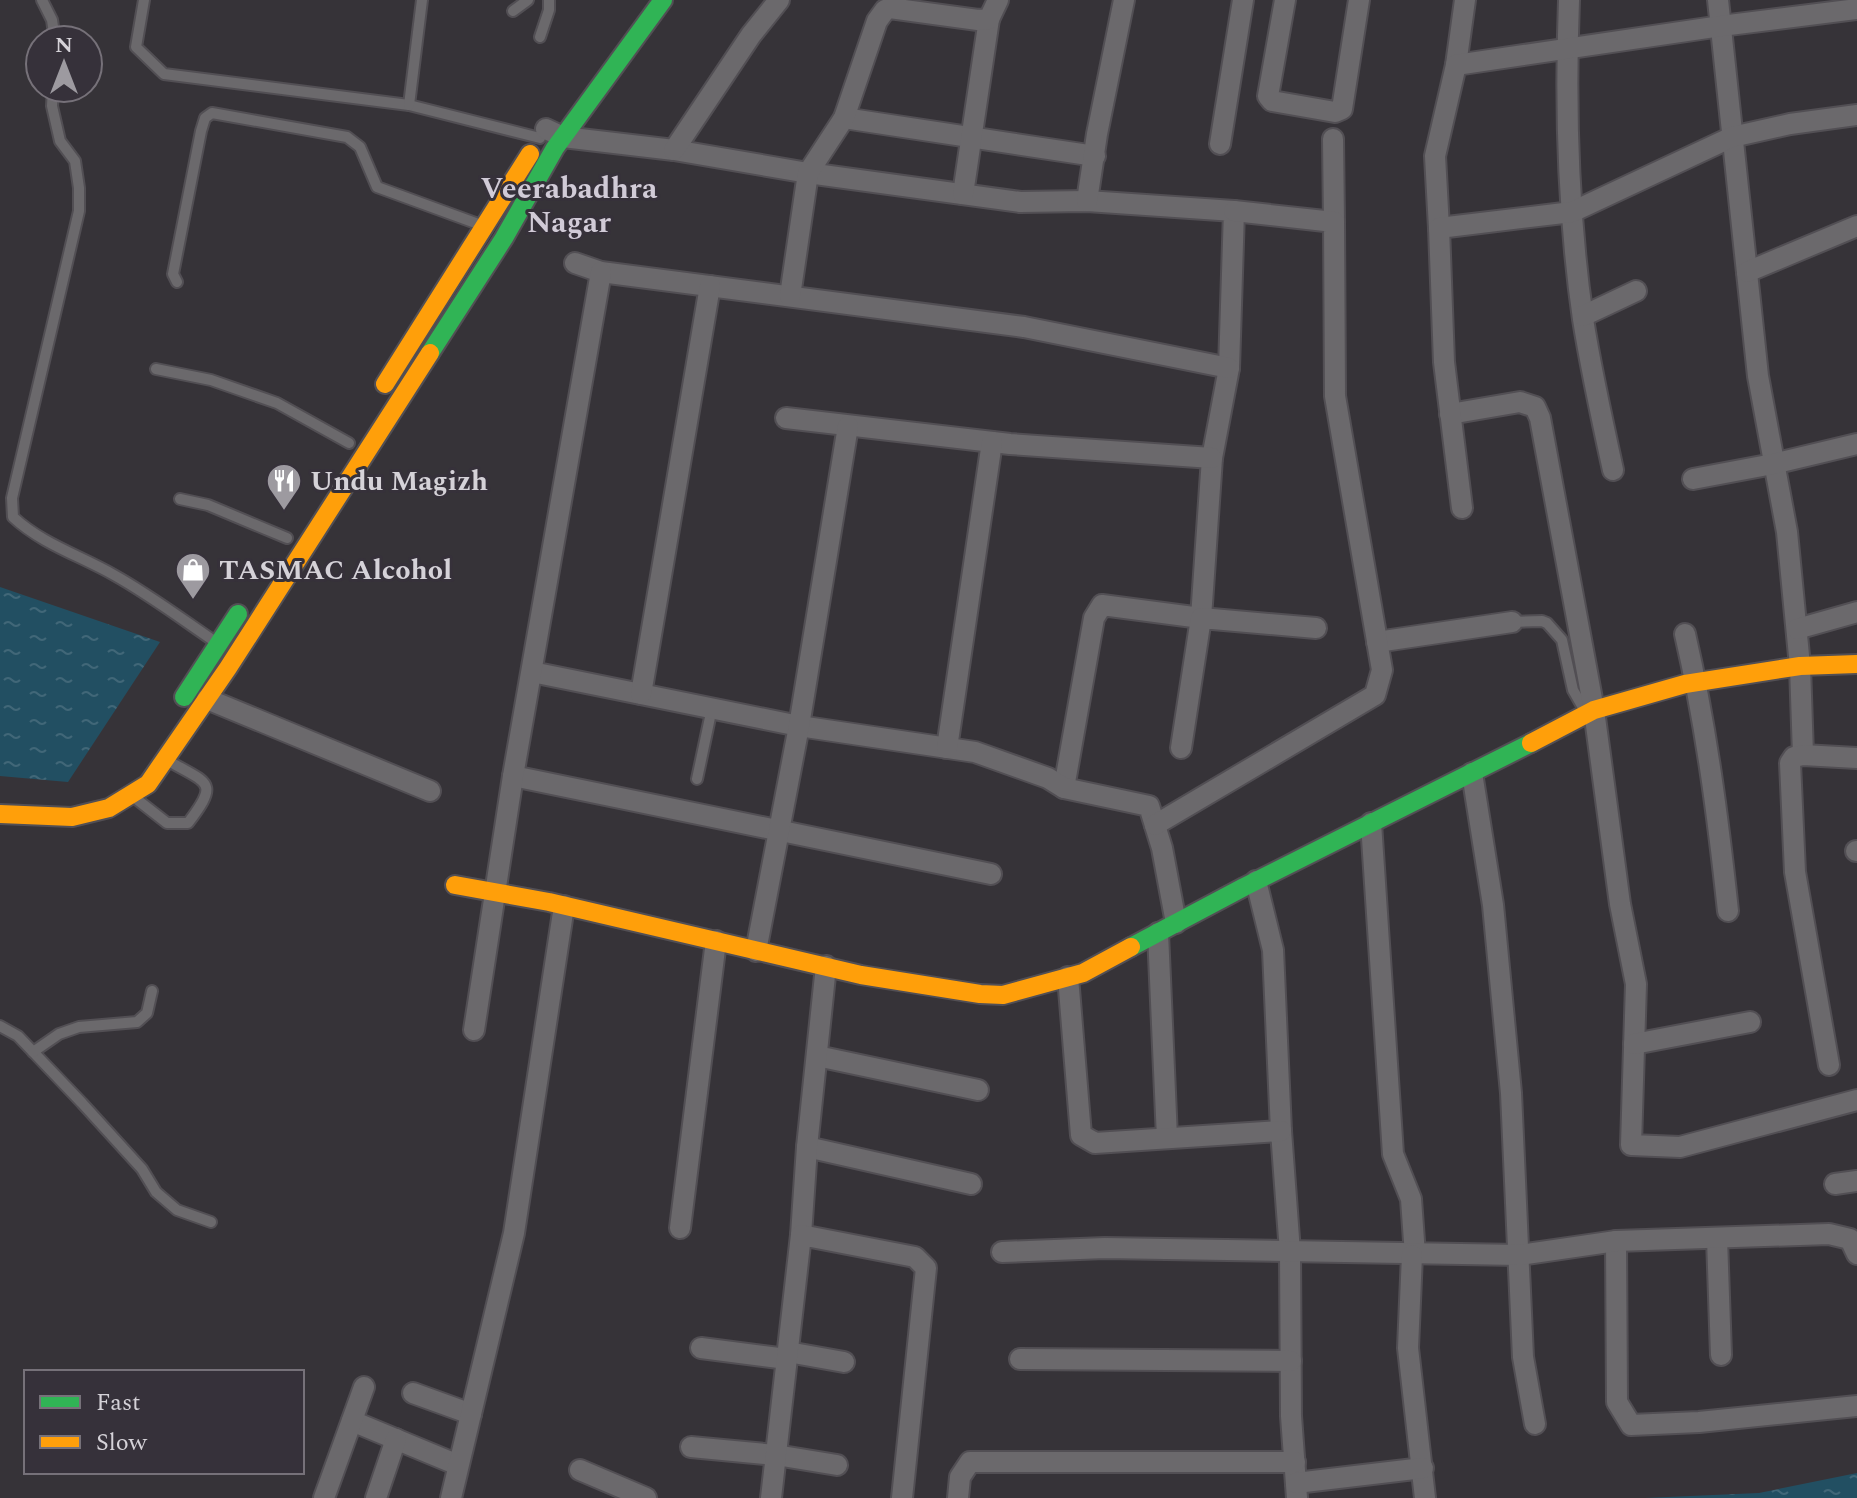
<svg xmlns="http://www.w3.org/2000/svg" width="1857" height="1498" font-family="Spectral,serif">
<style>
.water{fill:url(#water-ripples)}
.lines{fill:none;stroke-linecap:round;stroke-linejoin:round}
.lane-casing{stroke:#524f54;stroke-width:14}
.street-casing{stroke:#524f54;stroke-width:24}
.fast-casing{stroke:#524f54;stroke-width:22}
.slow-casing{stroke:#524f54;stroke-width:22}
.lane{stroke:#6b696c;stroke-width:10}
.street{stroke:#6b696c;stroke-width:20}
.fast{stroke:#30b455;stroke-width:18}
.slow{stroke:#ff9f0a;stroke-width:18}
.labels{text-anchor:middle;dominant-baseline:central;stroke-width:6;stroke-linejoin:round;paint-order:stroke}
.poi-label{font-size:28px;font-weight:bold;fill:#d5d2d8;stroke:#36313a;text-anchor:start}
.neighbourhood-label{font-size:30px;font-weight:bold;fill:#d1cbd7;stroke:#36313a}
</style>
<defs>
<pattern id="water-ripples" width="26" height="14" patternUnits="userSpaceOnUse" patternTransform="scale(2)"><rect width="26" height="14" fill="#224f62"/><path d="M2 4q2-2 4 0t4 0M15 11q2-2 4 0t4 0" fill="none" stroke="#416778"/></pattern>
</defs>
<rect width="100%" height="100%" fill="#363338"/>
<g class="water">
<polygon points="0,587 160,642 68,782 0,776"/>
<polygon points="1857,1473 1857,1498 1645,1498 1759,1493"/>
</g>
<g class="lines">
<defs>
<g id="lane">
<polyline points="42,0 52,20 55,40"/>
<polyline points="144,0 136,47 164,74 409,105 540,138"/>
<polyline points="513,11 528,0"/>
<polyline points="540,37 549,10 549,0"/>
<path d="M53,88L52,106L60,141L75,161L79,188V211L12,498L13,517C42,544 81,556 114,575C150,595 183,620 217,643"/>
<polyline points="409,105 422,0"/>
<polyline points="177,282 173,274 201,131 205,118 212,113 347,137 360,147 377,187 481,225"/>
<polyline points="156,369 211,380 277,403 349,443"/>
<polyline points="180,499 208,505 287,538"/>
<polyline points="1512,622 1542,621 1547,623 1562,640 1573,690 1585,711"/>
<polyline points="697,779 712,708"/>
<path d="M135,798L167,823H188C221,780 207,784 167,760"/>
<polyline points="0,1026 18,1036 82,1103 142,1169 156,1192 177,1210 211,1222"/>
<polyline points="33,1052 59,1034 79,1027 137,1022 147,1013 152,991"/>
</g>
<g id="street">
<polyline points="1285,0 1268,96 1272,101 1335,112 1342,109 1359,0"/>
<path d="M1569,0C1565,105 1568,215 1583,319C1591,370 1602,420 1613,470"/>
<polyline points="1718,0 1758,376 1787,532 1800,666 1803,755"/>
<polyline points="1456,65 1465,0"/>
<polyline points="844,118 1095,156"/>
<polyline points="546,129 563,137 674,150 808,173 1020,202 1087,201 1234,211 1229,368 1212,458 1201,618 1102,605 1094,618 1064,788"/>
<polyline points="1333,139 1334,222"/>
<polyline points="1220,144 1243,0"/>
<polyline points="674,150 751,35 779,0"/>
<polyline points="963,194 989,19"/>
<polyline points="1087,201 1097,134 1124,0"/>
<polyline points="1439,228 1435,156 1456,65 1721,26 1857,9"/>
<polyline points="575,263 601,272 1024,327 1229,368"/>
<polyline points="1747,272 1857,226"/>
<polyline points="790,296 808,173 844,118 877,21 885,10 890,8 978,20 989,19 998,0"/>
<polyline points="1583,316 1636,291"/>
<polyline points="1450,414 1520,402 1535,407 1540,418 1594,710 1620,904 1636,984 1631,1145 1680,1147 1857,1100"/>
<polyline points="786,418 1010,444 1212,458"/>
<polyline points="1693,479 1773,464 1857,444"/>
<polyline points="1462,508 1444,362 1439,228 1572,212 1732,137 1790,124 1857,115"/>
<polyline points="1797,629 1857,612"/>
<path d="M1685,634C1706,725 1718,818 1728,911"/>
<polyline points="1377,642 1512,622"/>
<polyline points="532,672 799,726 975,752 1048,778 1064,788 1149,806 1162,848 1176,923"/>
<polyline points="641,694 710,286"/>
<polyline points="207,699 430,791"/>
<polyline points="947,748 992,442"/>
<polyline points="1181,748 1201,618 1316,628"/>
<polyline points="1472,773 1493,905 1511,1093 1523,1357 1535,1424"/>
<polyline points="513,776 991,874"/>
<polyline points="1371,823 1393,1154 1411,1199 1415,1255"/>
<polyline points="1155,825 1375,695 1382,670 1335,396 1334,222 1234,211"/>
<polyline points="1856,851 1857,851"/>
<polyline points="1256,881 1273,950 1281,1131 1290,1252 1291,1416 1297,1498"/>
<polyline points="1158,933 1167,1138"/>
<polyline points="756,951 799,726 848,426"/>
<polyline points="1068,977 1081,1135 1095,1143 1281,1131"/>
<polyline points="474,1030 513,776 601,272"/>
<polyline points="1634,1044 1750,1022"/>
<polyline points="817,1056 978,1090"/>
<polyline points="1829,1065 1795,872 1790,763 1794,757 1803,755 1857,758"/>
<polyline points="807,1147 971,1184"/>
<polyline points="1835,1184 1857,1181"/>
<polyline points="680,1228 716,941"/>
<polyline points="801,1235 807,1147 826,966"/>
<polyline points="1717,1238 1721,1355"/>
<polyline points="1616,1241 1617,1402 1631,1425 1699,1422 1857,1406"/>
<polyline points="1002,1252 1105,1248 1520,1255 1616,1241 1829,1234 1850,1239 1857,1254"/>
<polyline points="1412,1255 1408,1348 1425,1498"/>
<polyline points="701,1348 787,1359"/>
<polyline points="788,1352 844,1362"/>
<polyline points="1020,1359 1291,1361"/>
<polyline points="413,1393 471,1414"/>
<polyline points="352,1421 458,1465"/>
<polyline points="691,1447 776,1455 837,1465"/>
<polyline points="580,1470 646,1498"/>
<polyline points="1296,1483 1423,1468"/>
<polyline points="324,1498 364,1387"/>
<polyline points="376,1498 396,1439"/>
<polyline points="451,1498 514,1233 564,906"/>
<polyline points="771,1498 801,1235 915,1257 926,1268 902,1498"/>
<polyline points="958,1498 960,1477 970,1462 1295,1462"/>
</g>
<g id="fast">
<polyline points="430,353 504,238 555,148 663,0"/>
<polyline points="184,697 238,614"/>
<polyline points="1131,947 1244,887 1531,743"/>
</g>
<g id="slow">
<polyline points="385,384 530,154"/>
<polyline points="1531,743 1594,710 1685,684 1800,666 1857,664"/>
<polyline points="0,814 72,817 109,808 148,784 228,668 430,353"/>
<polyline points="455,885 549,902 861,975 980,994 1003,995 1083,973 1131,947"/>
</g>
</defs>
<use href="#lane" class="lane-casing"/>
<use href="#street" class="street-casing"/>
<use href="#fast" class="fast-casing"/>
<use href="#slow" class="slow-casing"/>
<use href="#lane" class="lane"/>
<use href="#street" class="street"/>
<use href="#fast" class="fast"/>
<use href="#slow" class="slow"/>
</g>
<defs>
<symbol id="restaurant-pin" viewBox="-11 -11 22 30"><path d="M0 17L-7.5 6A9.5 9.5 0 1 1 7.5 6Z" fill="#9d9aa0" stroke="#36313a"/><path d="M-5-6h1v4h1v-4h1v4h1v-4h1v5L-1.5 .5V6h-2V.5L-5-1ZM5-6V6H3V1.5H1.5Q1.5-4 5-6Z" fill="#fff"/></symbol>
<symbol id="shop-pin" viewBox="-11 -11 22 30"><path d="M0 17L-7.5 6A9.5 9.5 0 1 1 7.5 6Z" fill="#9d9aa0" stroke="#36313a"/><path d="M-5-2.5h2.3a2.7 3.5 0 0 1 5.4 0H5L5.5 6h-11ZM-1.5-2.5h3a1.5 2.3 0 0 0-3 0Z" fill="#fff"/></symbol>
</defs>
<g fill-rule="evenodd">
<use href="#restaurant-pin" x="264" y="461" width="40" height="54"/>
<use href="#shop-pin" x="173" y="550" width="40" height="54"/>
</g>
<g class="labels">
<g class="poi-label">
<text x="310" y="481">Undu Magizh</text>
<text x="219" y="570">TASMAC Alcohol</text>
</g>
<g class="neighbourhood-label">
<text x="569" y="189">Veerabadhra<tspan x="569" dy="34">Nagar</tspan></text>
</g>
</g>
<rect x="24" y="1370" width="280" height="104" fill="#36313a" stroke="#767179" stroke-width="2"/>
<rect x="40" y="1396" width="40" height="12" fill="#30b455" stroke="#767179" stroke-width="2"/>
<text x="96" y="1410" font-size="24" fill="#d5d2d8">Fast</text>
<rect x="40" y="1436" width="40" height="12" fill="#ff9f0a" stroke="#767179" stroke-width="2"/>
<text x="96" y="1450" font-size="24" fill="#d5d2d8">Slow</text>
<g transform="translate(64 64)"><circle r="38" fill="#36313a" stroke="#767179" stroke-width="2"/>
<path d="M0-6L14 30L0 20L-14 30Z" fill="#9d9aa0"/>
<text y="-12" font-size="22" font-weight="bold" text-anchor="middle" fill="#d5d2d8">N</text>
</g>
</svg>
